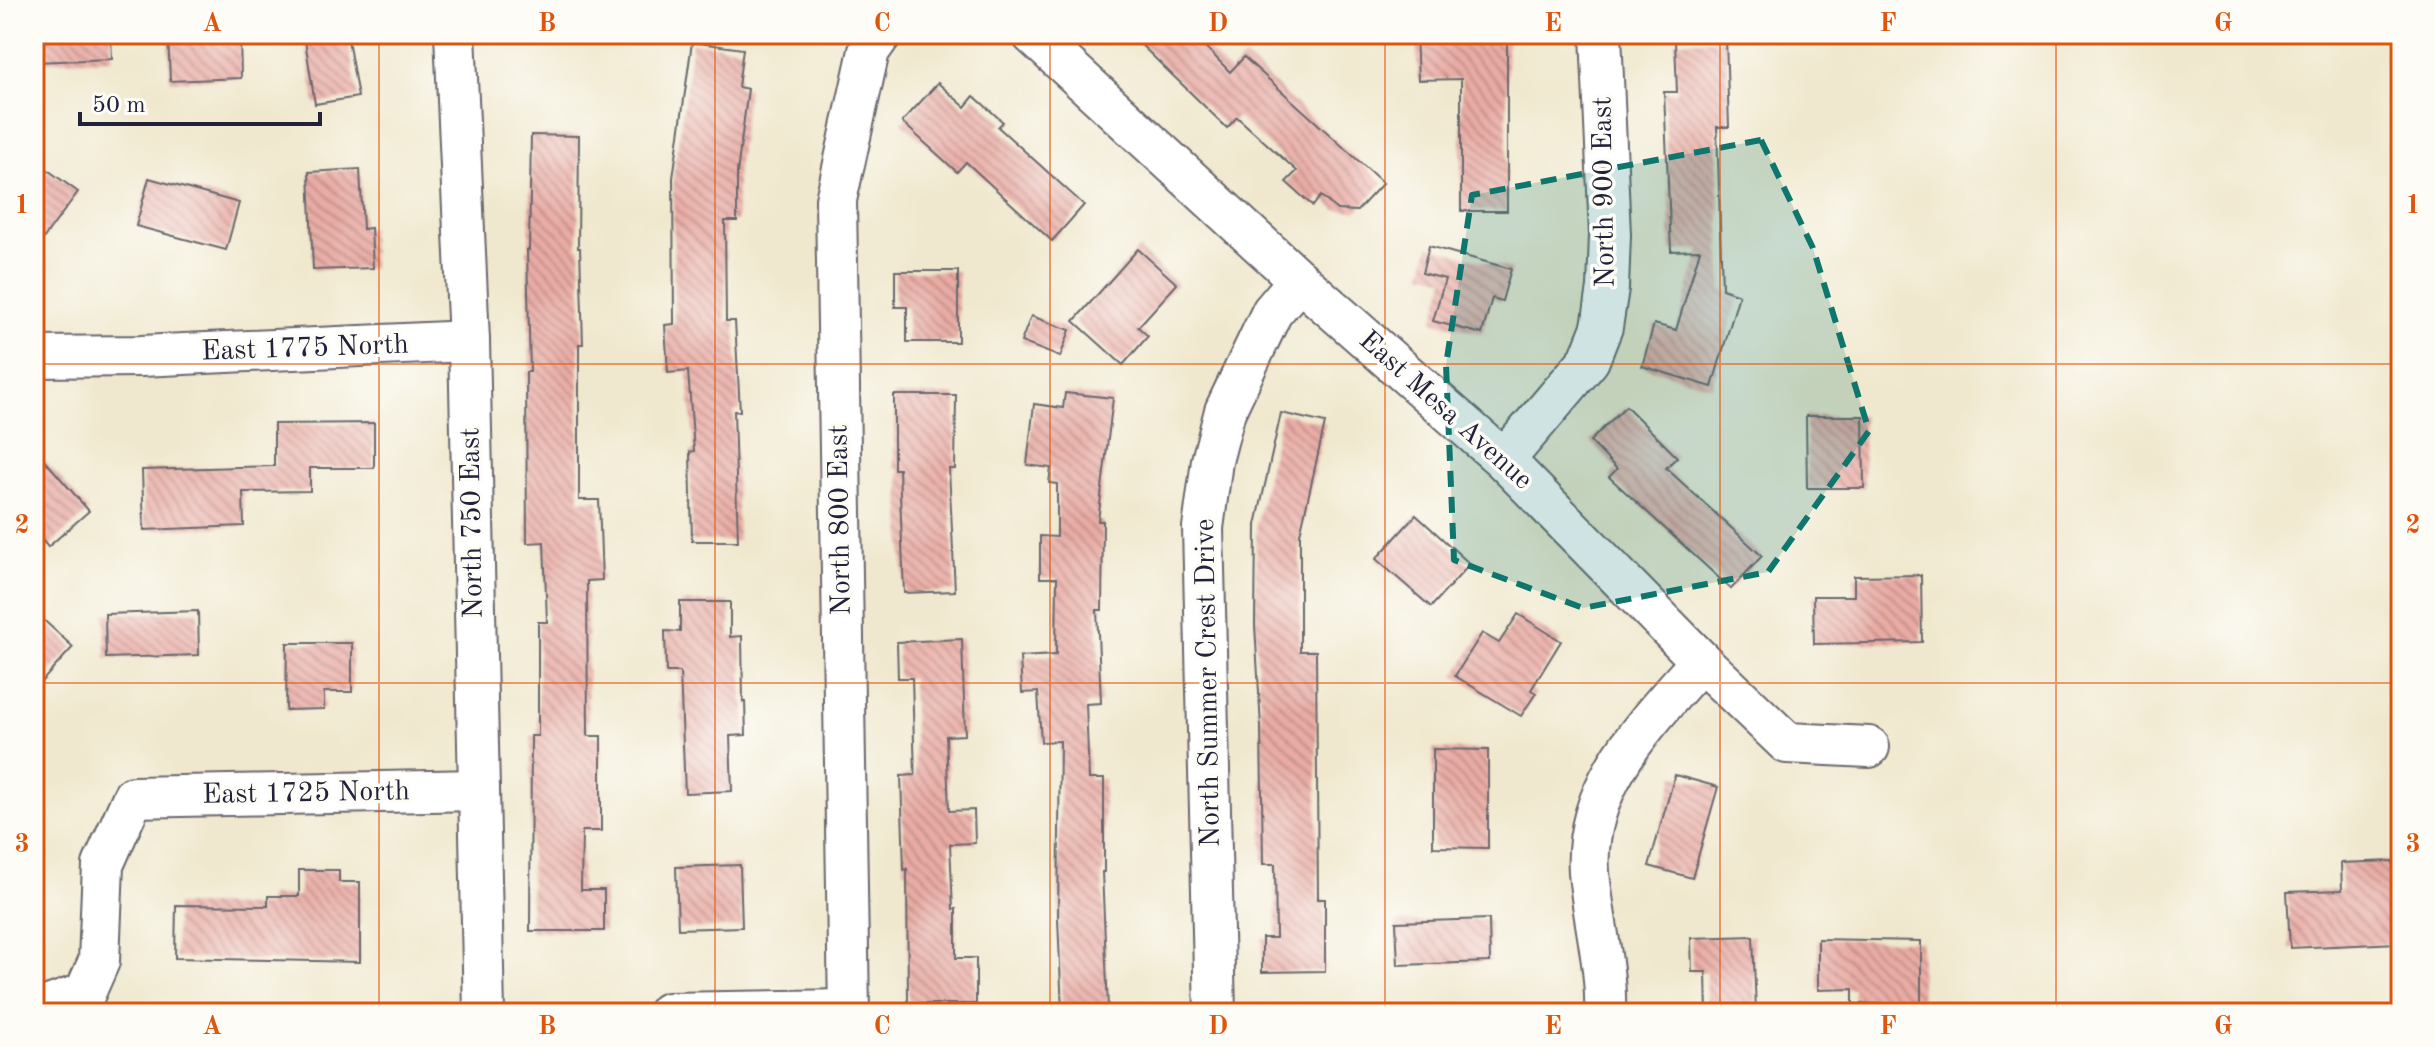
<svg xmlns="http://www.w3.org/2000/svg" width="2435" height="1047" font-family="'Old Standard TT',serif">
<style>
.building{fill:url(#building-back-hatch)}
.lines{fill:none;stroke-linecap:round;stroke-linejoin:round}
.minor-casing{stroke:#6a676e;stroke-width:44}
.minor{stroke:#fff;stroke-width:40}
.marked{fill:#0f766e;fill-opacity:0.2;stroke:#0f766e;stroke-width:6;stroke-dasharray:16 10;stroke-linejoin:round}
.grid{fill:none;stroke:#de560e;stroke-width:2;stroke-opacity:0.55}
.labels{text-anchor:middle;dominant-baseline:central;stroke-width:7;stroke-linejoin:round;paint-order:stroke}
.street-label{font-size:28px;fill:#22223b;stroke:#fdfcf7}
.neatline{fill:none;stroke:#de560e;stroke-width:3}
.grid-label{font-size:26px;text-anchor:middle;font-weight:bold;fill:#de560e}
</style>
<defs>
<pattern id="building-back-hatch" width="6" height="6" patternUnits="userSpaceOnUse" patternTransform="scale(2)"><rect width="6" height="6" fill="#e9aca4"/><path d="M-1 5l2 2M0 0l6 6M5-1l2 2" fill="none" stroke="#bc8c87"/></pattern>
</defs>
<rect width="100%" height="100%" fill="#fdfcf7"/>
<filter id="ink" filterUnits="userSpaceOnUse"><feTurbulence type="fractalNoise" baseFrequency=".0125" numOctaves="2"/><feDisplacementMap in="SourceGraphic" scale="16" xChannelSelector="R" yChannelSelector="G"/><feConvolveMatrix kernelMatrix="1 2 1 2 8 2 1 2 1" color-interpolation-filters="sRGB"/></filter>
<filter id="wash" filterUnits="userSpaceOnUse"><feTurbulence type="fractalNoise" baseFrequency=".006" numOctaves="4" result="noise"/><feDisplacementMap in="SourceGraphic" scale="32" xChannelSelector="R" yChannelSelector="G"/><feGaussianBlur stdDeviation="1.8" result="paint"/><feColorMatrix in="noise" values="0 0 0 0 0 0 0 0 0 0 0 0 0 0 0 0 0 1.4 0 .05"/><feComposite in="paint" operator="in"/></filter>
<g filter="url(#wash)">
<rect width="100%" height="100%" fill="#f0e8ce"/>
<g id="blocks">
<g class="building">
<polygon points="34,34 111,34 112,59 34,62"/>
<polygon points="168,34 240,34 241,78 170,81"/>
<polygon points="304,34 347,34 358,97 315,104"/>
<polygon points="1130,34 1193,34 1230,72 1244,57 1383,183 1357,211 1337,210 1321,196 1313,206 1286,182 1297,171 1237,117 1227,128"/>
<polygon points="1452,34 1494,34 1494,42 1507,42 1507,211 1461,211 1461,79 1418,80 1416,35"/>
<polygon points="1726,39 1729,127 1717,127 1722,289 1739,295 1712,387 1642,366 1654,324 1676,330 1700,250 1671,251 1664,92 1677,92 1675,41"/>
<polygon points="692,42 743,49 738,87 748,89 737,173 737,221 725,221 726,321 735,321 740,411 734,411 738,541 692,541 690,452 694,451 688,371 668,373 665,325 674,324 673,178"/>
<polygon points="938,83 965,107 974,96 1003,122 998,127 1084,205 1052,241 966,162 957,172 902,122"/>
<polygon points="531,135 579,136 578,248 580,248 583,344 579,344 579,500 599,500 602,580 587,581 588,736 601,736 601,831 582,831 581,890 604,890 604,931 530,931 531,736 538,736 538,622 547,622 544,542 527,543 526,372 530,372 527,250 529,250"/>
<polygon points="34,160 78,192 34,251"/>
<polygon points="360,169 363,229 371,228 373,268 313,270 309,172"/>
<polygon points="149,178 239,203 226,250 136,226"/>
<polygon points="1429,246 1511,269 1502,301 1492,298 1482,334 1433,321 1445,279 1422,273"/>
<polygon points="1138,249 1177,284 1138,327 1148,336 1123,365 1074,321"/>
<polygon points="895,271 958,271 958,342 907,342 907,307 895,307"/>
<polygon points="1031,316 1070,330 1060,357 1021,342"/>
<polygon points="1065,393 1113,398 1098,521 1103,521 1102,610 1097,610 1101,703 1086,704 1089,779 1104,779 1104,872 1102,872 1108,1008 1062,1011 1058,919 1060,741 1041,742 1038,692 1022,693 1020,657 1056,655 1057,578 1040,578 1040,536 1057,537 1057,484 1049,483 1051,468 1027,465 1034,404 1063,408"/>
<polygon points="894,395 956,395 955,469 949,469 955,591 904,593 899,469 894,469"/>
<polygon points="1626,406 1677,457 1666,468 1762,556 1731,589 1609,477 1617,469 1590,441"/>
<polygon points="1281,413 1325,423 1300,534 1300,651 1316,651 1318,899 1325,899 1325,971 1262,972 1262,938 1276,938 1275,864 1263,864 1261,727 1255,625 1256,525"/>
<polygon points="1806,416 1863,416 1864,488 1807,488"/>
<polygon points="374,423 374,468 310,468 310,491 243,492 244,526 144,530 142,470 274,466 274,424"/>
<polygon points="34,448 89,511 48,547 34,531"/>
<polygon points="1416,515 1470,564 1431,607 1376,559"/>
<polygon points="1921,575 1922,642 1814,644 1813,596 1854,596 1854,576"/>
<polygon points="680,602 730,602 730,637 742,636 743,702 745,702 746,735 730,736 732,791 685,793 680,672 666,672 665,631 680,632"/>
<polygon points="34,611 73,647 34,690"/>
<polygon points="198,611 199,655 106,658 105,614"/>
<polygon points="1518,614 1561,641 1531,690 1536,693 1521,716 1455,676 1482,633 1499,643"/>
<polygon points="962,639 965,735 946,736 949,811 974,810 975,843 950,844 953,909 956,909 956,958 976,958 976,1004 908,1004 907,869 904,870 901,776 915,775 912,678 898,678 897,642"/>
<polygon points="287,643 352,643 352,692 324,692 324,709 286,710"/>
<polygon points="1433,749 1488,750 1488,848 1433,847"/>
<polygon points="1675,775 1718,787 1692,878 1649,866"/>
<polygon points="2393,861 2393,874 2401,873 2398,943 2290,948 2287,892 2342,890 2341,863"/>
<polygon points="740,865 742,927 678,929 676,867"/>
<polygon points="299,870 339,870 339,882 360,882 360,962 175,958 176,905 268,906 268,896 299,896"/>
<polygon points="1489,919 1490,962 1398,965 1396,922"/>
<polygon points="1753,936 1756,1011 1707,1013 1706,972 1692,972 1691,938"/>
<polygon points="1818,939 1921,941 1921,1004 1853,1004 1853,989 1818,990"/>
</g>
</g>
</g>
<g filter="url(#ink)">
<use href="#blocks" fill-opacity="0" stroke="#6a676e" stroke-width="2"/>
<g class="lines">
<defs>
<g id="minor">
<polyline points="455,34 469,341 484,1013"/>
<polyline points="1032,34 1299,280 1504,460 1701,661 1787,743 1869,747"/>
<polyline points="34,357 141,356 469,341"/>
<polyline points="1504,460 1589,360 1602,327 1608,288 1610,235 1601,34"/>
<polyline points="34,1007 46,1007 85,993 99,961 103,865 133,797 479,790"/>
<polyline points="668,1013 849,1010"/>
<polyline points="849,1013 836,200 869,51 881,34"/>
<polyline points="1215,1013 1203,528 1212,461 1225,411 1272,312 1299,280"/>
<path d="M1605,1013C1607,969 1593,918 1589,872C1583,784 1648,722 1701,661"/>
</g>
</defs>
<use href="#minor" class="minor-casing"/>
<use href="#minor" class="minor"/>
</g>
</g>
<path class="marked" d="M1761,140L1813,248L1869,431L1768,572L1583,608L1454,560L1446,365L1472,195Z"/>
<path class="grid" d="M379,34V1013M715,34V1013M1050,34V1013M1385,34V1013M1720,34V1013M2056,34V1013M34,364H2401M34,683H2401"/>
<g class="labels">
<g class="street-label">
<text transform="translate(1605 192) rotate(-91)">North 900 East</text>
<text transform="translate(305 349) rotate(-2)">East 1775 North</text>
<text transform="translate(1445 411) rotate(42)">East Mesa Avenue</text>
<text transform="translate(841 520) rotate(-91)">North 800 East</text>
<text transform="translate(473 523) rotate(-91)">North 750 East</text>
<text transform="translate(1209 683) rotate(-91)">North Summer Crest Drive</text>
<text transform="translate(306 794) rotate(-1)">East 1725 North</text>
</g>
</g>
<rect width="2435" height="1047" fill="none" stroke="#fdfcf7" stroke-width="88"/>
<path d="M80 112v12h240v-12" fill="none" stroke="#22223b" stroke-width="4"/>
<text x="92" y="112" font-size="24" fill="#22223b" stroke="#fdfcf7" stroke-width="6" paint-order="stroke">50 m</text>
<rect x="44" y="44" width="2347" height="959" class="neatline"/>
<g class="grid-label">
<text x="212" y="31">A</text>
<text x="547" y="31">B</text>
<text x="882" y="31">C</text>
<text x="1218" y="31">D</text>
<text x="1553" y="31">E</text>
<text x="1888" y="31">F</text>
<text x="2223" y="31">G</text>
<text x="22" y="213">1</text>
<text x="2413" y="213">1</text>
<text x="22" y="533">2</text>
<text x="2413" y="533">2</text>
<text x="22" y="852">3</text>
<text x="2413" y="852">3</text>
<text x="212" y="1034">A</text>
<text x="547" y="1034">B</text>
<text x="882" y="1034">C</text>
<text x="1218" y="1034">D</text>
<text x="1553" y="1034">E</text>
<text x="1888" y="1034">F</text>
<text x="2223" y="1034">G</text>
</g>
</svg>
